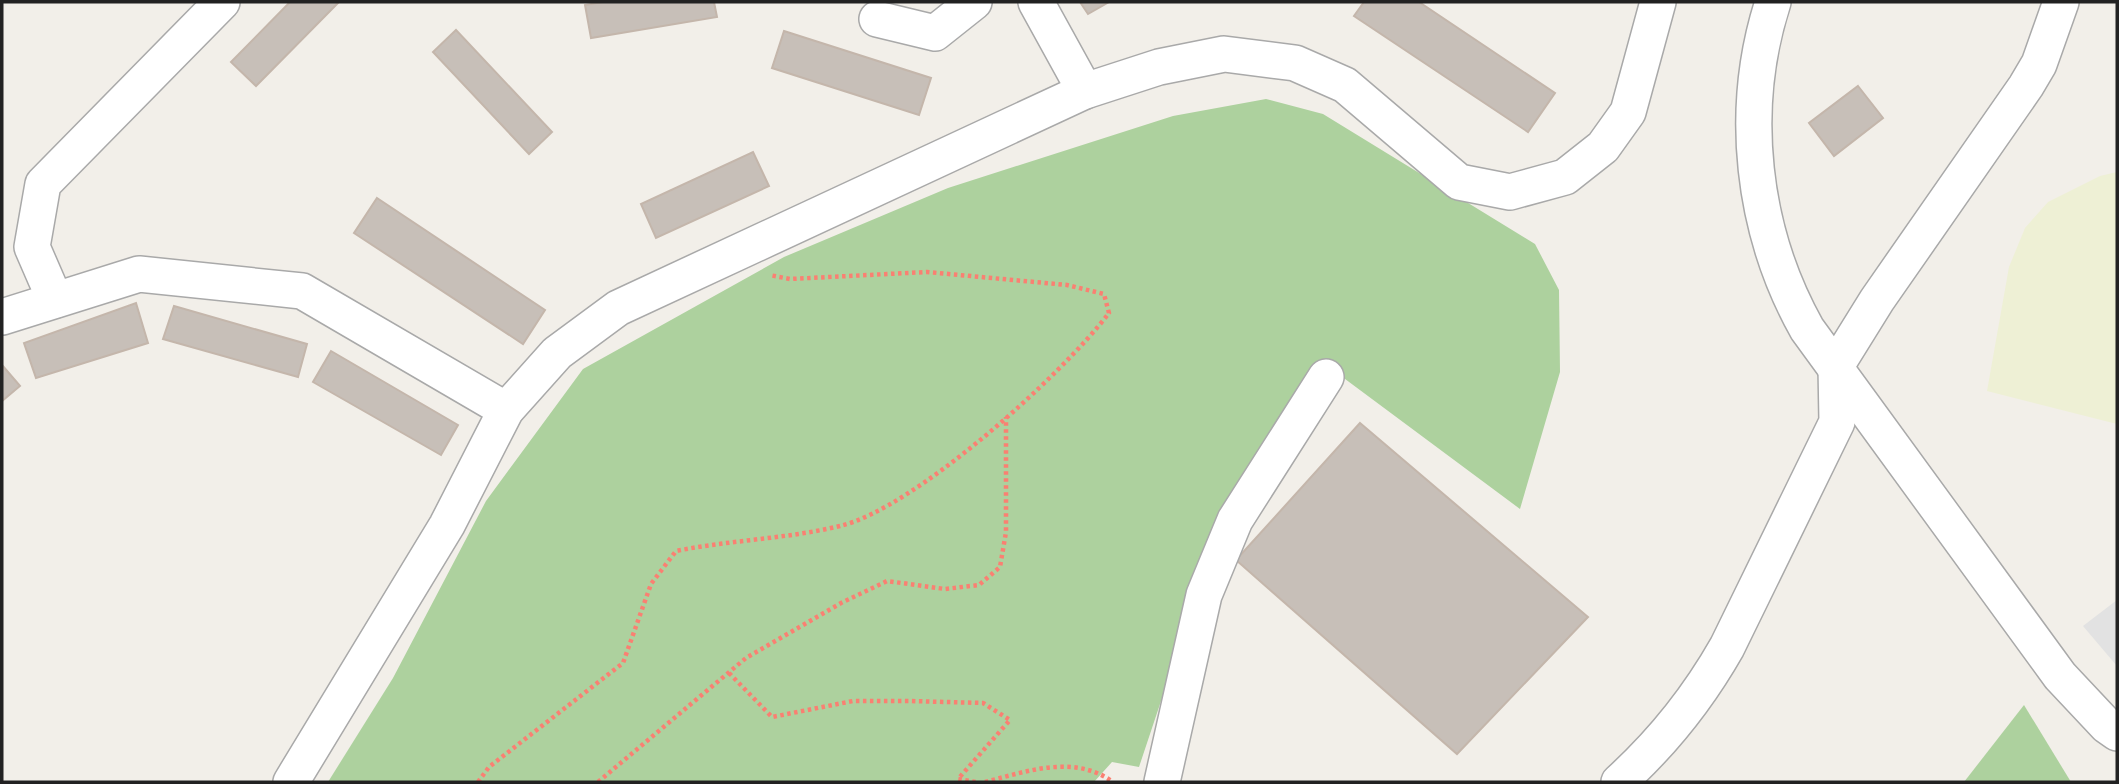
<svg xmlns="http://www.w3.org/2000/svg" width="2119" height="784" font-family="Inter,sans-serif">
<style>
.farmland{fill:#eef0d5}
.forest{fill:#add19e}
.parking{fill:#e2e2e2}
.building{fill:#c7bfb8;stroke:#c4b6ab;stroke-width:2}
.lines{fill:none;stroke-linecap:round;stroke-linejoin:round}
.minor-casing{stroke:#a9a9a9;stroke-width:38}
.path{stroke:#fa8072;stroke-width:4.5;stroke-dasharray:3.5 3.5;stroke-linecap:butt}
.minor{stroke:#fff;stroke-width:35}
</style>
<rect width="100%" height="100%" fill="#f2efe9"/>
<polygon class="farmland" points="2117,172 2117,424 1987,391 2009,267 2025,228 2048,202 2100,176"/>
<g class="forest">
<polygon points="1266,99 1323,114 1535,244 1559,290 1560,372 1520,509 1337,373 1205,569 1139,767 1112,762 1094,782 328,782 393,678 486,501 583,369 784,257 948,188 1173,116"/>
<polygon points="2024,705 2071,782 1964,782"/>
</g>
<polygon class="parking" points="2117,600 2117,666 2083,626"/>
<g class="building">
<polygon points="290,2 339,2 256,86 231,62"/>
<polygon points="603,2 714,2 717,17 591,38 585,5"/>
<polygon points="1080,2 1109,2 1088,14"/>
<polygon points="1364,2 1419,2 1555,93 1528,132 1354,16"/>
<polygon points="456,30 552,132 529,154 433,52"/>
<polygon points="784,31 931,78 919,115 772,68"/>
<polygon points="1858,86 1883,118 1834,156 1809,123"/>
<polygon points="753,152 769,186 656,238 641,204"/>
<polygon points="377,198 545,310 523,344 354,233"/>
<polygon points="136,303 148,343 36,378 24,343"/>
<polygon points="174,306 307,344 298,377 163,339"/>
<polygon points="331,351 458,425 441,455 313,382"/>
<polygon points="2,365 20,386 2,401"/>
<polygon points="1360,423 1588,617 1457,754 1236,560"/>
</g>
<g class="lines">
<defs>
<g id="minor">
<polyline points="1036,2 1085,91"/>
<path d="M1773,2C1738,110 1752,231 1807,329L2060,676L2107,726L2117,733"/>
<polyline points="877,19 935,33 974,2"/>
<polyline points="55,300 32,247 43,184 222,2"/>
<polyline points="2,317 139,274 302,291 506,410"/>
<polyline points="291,782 447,525 506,410 557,353 618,308 1085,91 1159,67 1224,54 1295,63 1345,85 1459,182 1510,192 1565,177 1603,147 1628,112 1658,2"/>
<polyline points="1162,782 1204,595 1235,520 1326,377"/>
<path d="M1619,782C1662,743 1698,698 1727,647L1837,422L1836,366L1877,300L2026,86L2039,64L2061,2"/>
</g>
</defs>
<use href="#minor" class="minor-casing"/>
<g class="path">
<polyline points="729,673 772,717 853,701 910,701 983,703 1010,720 958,779 976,782"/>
<path d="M478,782L489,767L623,663L651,584L676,551C730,540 786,539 840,526C915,508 1061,376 1109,313L1104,294L1067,285L927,272L790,279L769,275"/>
<polyline points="598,782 746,658 841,603 887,581 945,589 979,585 1000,567 1006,532 1006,417"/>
<path d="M985,782C1028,771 1074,754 1113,782"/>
</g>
<use href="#minor" class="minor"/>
</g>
<rect width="2119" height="784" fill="none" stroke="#222222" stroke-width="7"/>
</svg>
